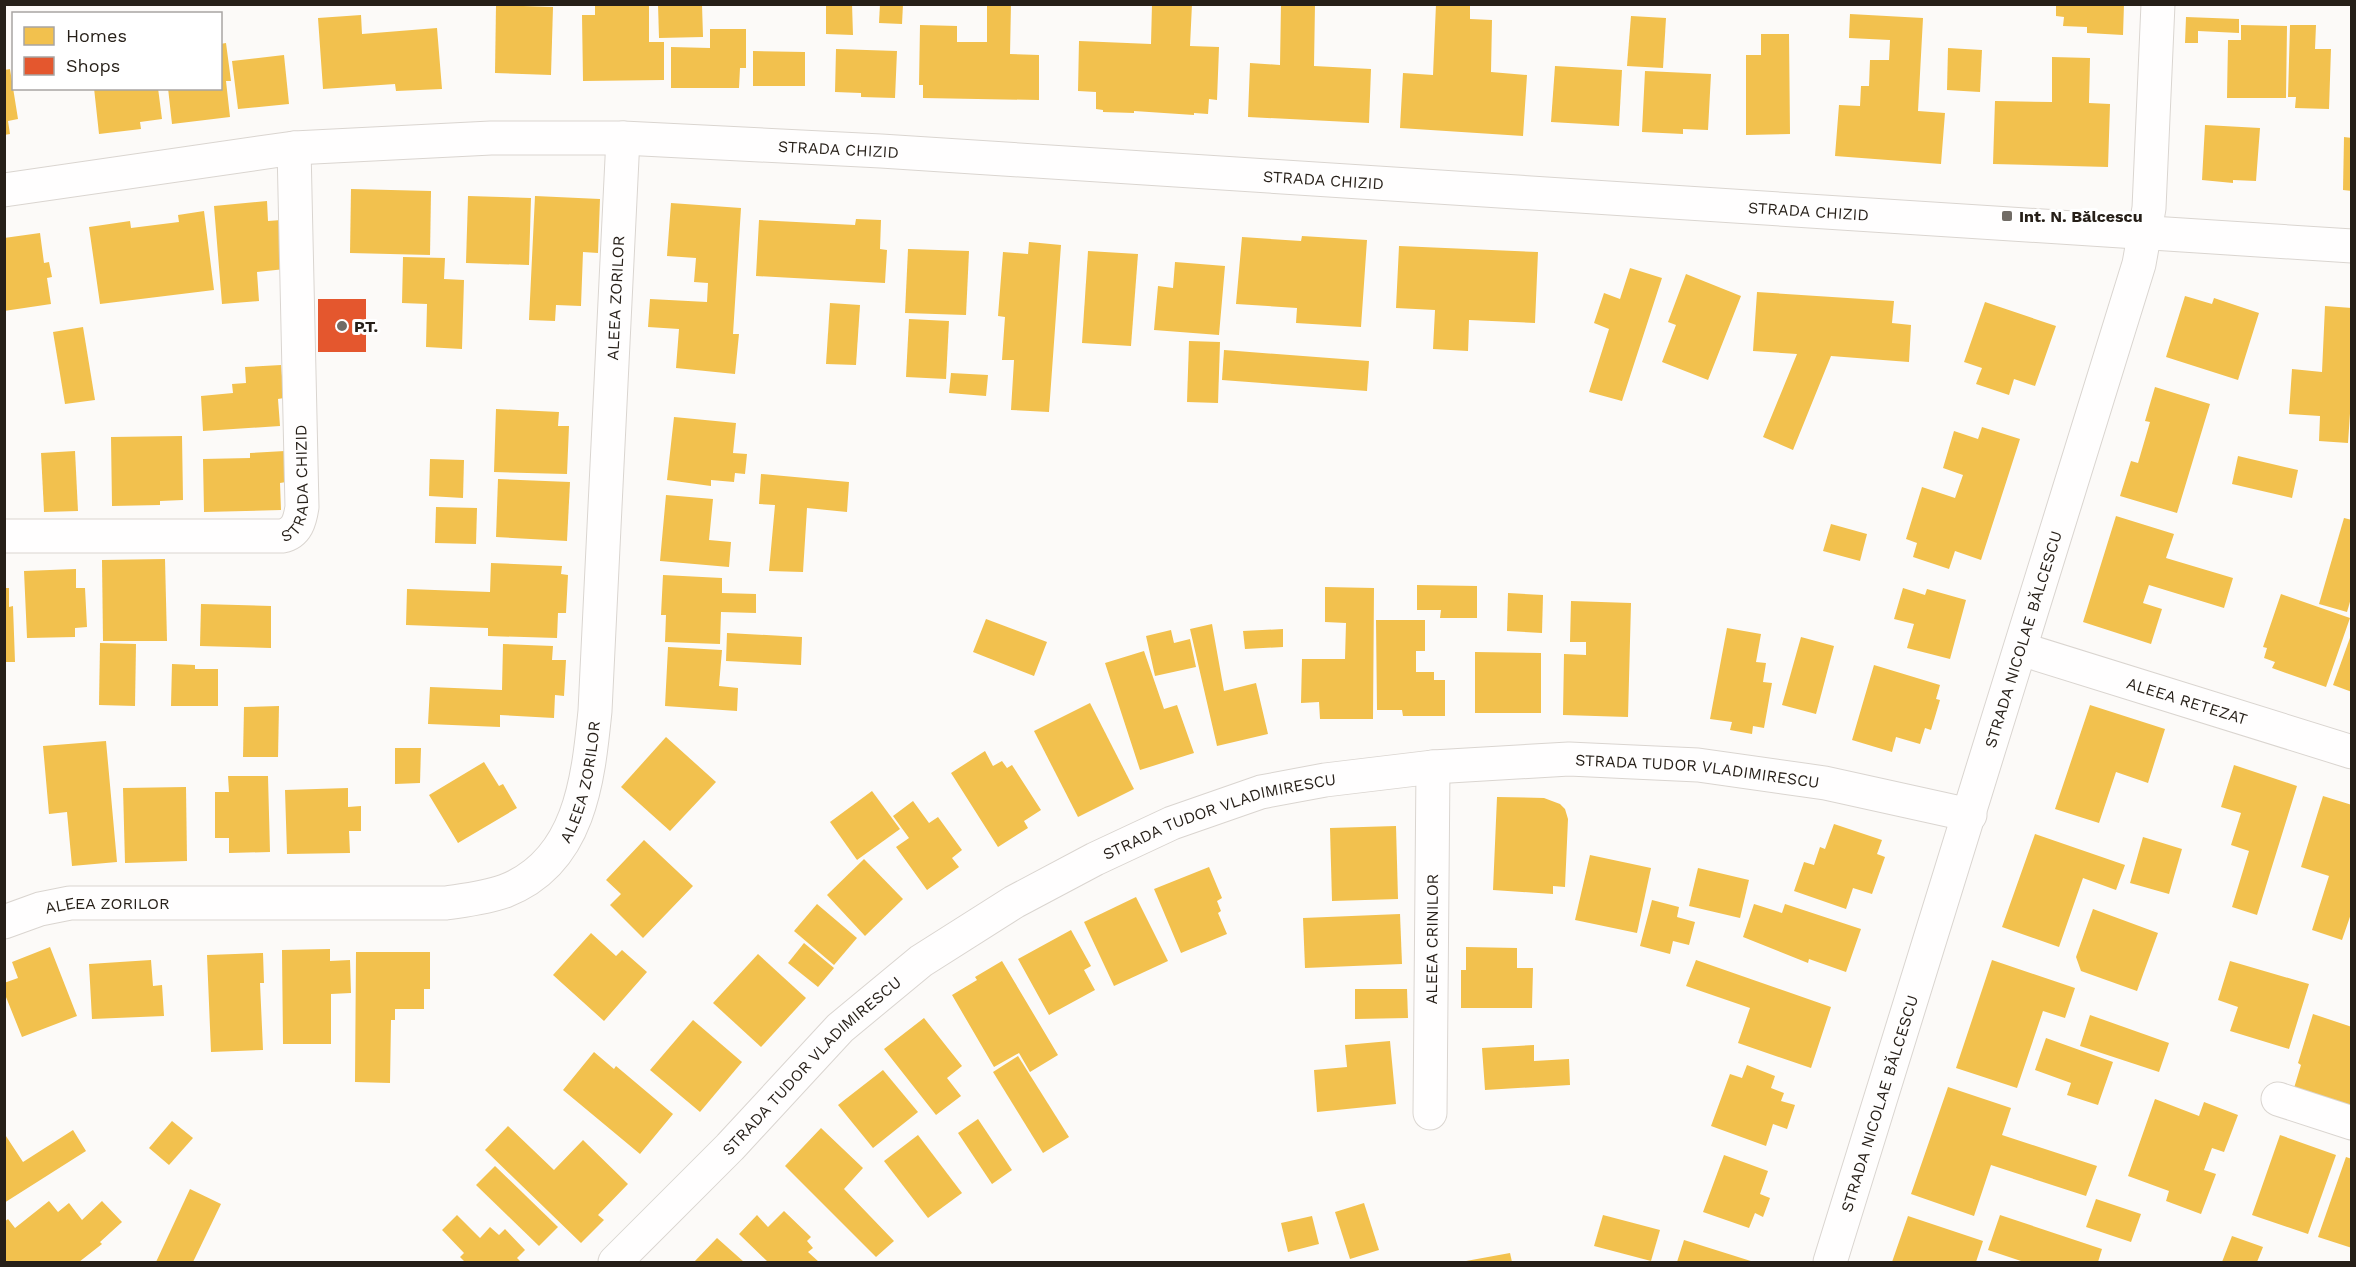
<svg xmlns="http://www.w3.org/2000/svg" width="2356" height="1267" font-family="'Work Sans',sans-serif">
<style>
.homes{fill:#f2c14e}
.shops{fill:#e4572e}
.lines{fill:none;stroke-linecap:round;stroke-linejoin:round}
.minor-casing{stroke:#dad5d0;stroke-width:35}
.minor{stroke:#fffefe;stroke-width:33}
.poi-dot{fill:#716c66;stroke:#fff;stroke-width:2}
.labels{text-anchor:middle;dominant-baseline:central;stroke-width:6;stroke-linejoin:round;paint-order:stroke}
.street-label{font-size:16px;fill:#261f18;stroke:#fff}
.poi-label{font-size:16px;font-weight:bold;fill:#261f18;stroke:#fff;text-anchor:start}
</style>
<rect width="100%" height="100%" fill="#fcfaf8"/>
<g class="homes">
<polygon points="595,4 649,4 649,42 664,42 664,80 583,81 582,15 595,15"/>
<polygon points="658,4 702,4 703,37 659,38"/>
<polygon points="826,4 852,4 853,35 826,34"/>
<polygon points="880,4 903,4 902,24 879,23"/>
<polygon points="987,4 1011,4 1010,54 1039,55 1039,100 923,98 923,85 919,85 920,25 957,26 957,42 987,42"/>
<polygon points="1152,4 1192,4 1190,46 1219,47 1217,100 1209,99 1208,114 1194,113 1194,115 1134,111 1134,113 1103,112 1103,110 1096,109 1096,92 1078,91 1079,41 1151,44"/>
<polygon points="1281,4 1315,4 1314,66 1371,69 1369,123 1248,117 1250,63 1280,65"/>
<polygon points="1436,4 1470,4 1470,19 1492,20 1491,72 1527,75 1523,136 1400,128 1403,73 1433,75"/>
<polygon points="2056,4 2124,4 2123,35 2087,33 2087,27 2063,26 2064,17 2056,16"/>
<polygon points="496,5 553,7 551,75 495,73"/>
<polygon points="1850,14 1923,18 1918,111 1945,113 1941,164 1835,156 1839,105 1860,106 1861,86 1869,86 1870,60 1889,60 1890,40 1849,38"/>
<polygon points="361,15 362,34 437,28 442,89 396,91 395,84 323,89 318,18"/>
<polygon points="1631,16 1666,18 1663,68 1627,66"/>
<polygon points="2186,17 2239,19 2239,33 2198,31 2198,43 2185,43"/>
<polygon points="2241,25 2287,26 2286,98 2227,98 2228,40 2241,40"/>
<polygon points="2290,25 2316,25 2315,49 2331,49 2329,109 2295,108 2296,97 2288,97"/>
<polygon points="710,29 746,29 746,68 740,68 739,88 671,88 671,47 710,48"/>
<polygon points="1761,34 1789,34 1790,134 1746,135 1746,55 1761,55"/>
<polygon points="226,43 231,81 226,81 230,117 172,124 168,88 220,88 220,44"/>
<polygon points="1948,48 1982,50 1980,92 1947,90"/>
<polygon points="836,49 897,51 895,98 861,97 861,93 835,92"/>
<polygon points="753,51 805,52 805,86 753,86"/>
<polygon points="284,55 289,104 238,109 232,61"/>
<polygon points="2052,57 2090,58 2089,103 2110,104 2108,167 1993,164 1995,101 2052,102"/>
<polygon points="1555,66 1622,70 1619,126 1551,122"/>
<polygon points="10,69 18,119 8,121 10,134 4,135 4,70"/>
<polygon points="1645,71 1711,74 1708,130 1683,129 1683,134 1642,132"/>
<polygon points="94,88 158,88 162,119 140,122 141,129 99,134"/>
<polygon points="2205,125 2260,128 2256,181 2233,180 2233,183 2202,180"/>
<polygon points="2344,137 2352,138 2352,191 2343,190"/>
<polygon points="351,189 431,191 430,255 350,253"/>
<polygon points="468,196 531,198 529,265 466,263"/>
<polygon points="535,196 600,199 598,253 583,252 581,306 556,305 555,321 529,320"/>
<polygon points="267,201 268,221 281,220 285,269 257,272 259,301 222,304 214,206"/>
<polygon points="671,203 741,208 733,334 739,334 735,374 676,368 679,329 648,327 650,299 707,302 708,283 694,282 696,258 667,256"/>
<polygon points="204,211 214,290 100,304 89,227 130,221 131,228 179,222 178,215"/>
<polygon points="856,219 881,220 880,249 887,250 885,283 756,276 759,220 855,225"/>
<polygon points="40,233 44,263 49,262 52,277 47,278 51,304 4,311 4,238"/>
<polygon points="1302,236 1367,240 1361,327 1296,323 1297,308 1236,304 1242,237 1301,241"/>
<polygon points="1029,242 1061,245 1049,412 1011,410 1014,360 1002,360 1005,317 998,316 1003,252 1028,254"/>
<polygon points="1399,246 1538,252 1535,323 1469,320 1468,351 1433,349 1435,310 1396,308"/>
<polygon points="908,249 969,251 966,315 905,313"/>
<polygon points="1088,251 1138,254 1131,346 1082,343"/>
<polygon points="403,257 445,258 444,279 464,280 462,349 426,347 427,304 402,303"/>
<polygon points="1175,262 1225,266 1219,335 1154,330 1158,286 1173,288"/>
<polygon points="1630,268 1662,278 1622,401 1589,392 1609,329 1594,323 1604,293 1620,299"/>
<polygon points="1686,274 1741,296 1708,380 1662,362 1676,325 1668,322"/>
<polygon points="1757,292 1894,301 1892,323 1911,325 1909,362 1831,356 1793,450 1763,437 1797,354 1753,351"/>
<polygon points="2185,296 2212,304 2214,298 2259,313 2238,380 2166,357"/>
<polygon points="1985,302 2056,326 2035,386 2014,379 2009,395 1976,384 1982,368 1964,362"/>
<polygon points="830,303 860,305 856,365 826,364"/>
<polygon points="2325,306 2352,308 2352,384 2348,443 2319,441 2320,416 2289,414 2292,369 2322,372"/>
<polygon points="909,319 949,321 946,379 906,377"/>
<polygon points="83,327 95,400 65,404 53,332"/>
<polygon points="1189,341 1220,342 1218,403 1187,402"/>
<polygon points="1224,350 1369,361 1367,391 1222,380"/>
<polygon points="281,365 284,398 278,399 280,426 203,431 201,396 233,393 232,384 246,383 245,367"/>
<polygon points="951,373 988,375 986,396 949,393"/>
<polygon points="2155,387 2210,404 2177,513 2120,496 2131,461 2138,463 2150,422 2145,421"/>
<polygon points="496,409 559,412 558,426 569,426 567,474 494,472"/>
<polygon points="674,417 736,423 733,453 747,454 745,474 735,473 734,482 711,480 711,486 667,480"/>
<polygon points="1982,427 2020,439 1981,560 1955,551 1949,569 1913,557 1917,543 1906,539 1922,487 1955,498 1963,475 1943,468 1954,431 1978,439"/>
<polygon points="182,436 183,500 160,501 160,505 112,506 111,437"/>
<polygon points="75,451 78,511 44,512 41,453"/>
<polygon points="285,451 286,482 280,483 281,510 204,512 203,459 250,458 250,453"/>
<polygon points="2238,456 2298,470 2292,498 2232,484"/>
<polygon points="430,459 464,460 463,498 429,496"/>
<polygon points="761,474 849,482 847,512 807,508 803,572 769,571 775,505 759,504"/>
<polygon points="498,479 570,482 567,541 496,537"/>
<polygon points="666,495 713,499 709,540 731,542 729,567 660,561"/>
<polygon points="436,507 477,508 476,544 435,543"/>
<polygon points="2116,516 2174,534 2166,558 2233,578 2224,608 2149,585 2143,603 2162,609 2151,644 2083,622"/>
<polygon points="2344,518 2352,520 2352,595 2347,612 2319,604"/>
<polygon points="1831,524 1867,534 1860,561 1823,551"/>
<polygon points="165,559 167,641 103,641 102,560"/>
<polygon points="491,563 562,566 561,574 568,575 566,613 558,613 557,638 488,636 488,628 406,625 407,589 490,592"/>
<polygon points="76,569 76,588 85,588 87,627 75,628 75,637 27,638 24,571"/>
<polygon points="663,575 722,578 722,593 756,594 756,613 721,612 720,644 665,642 666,615 661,615"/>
<polygon points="1417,585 1477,586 1477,618 1440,618 1441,610 1417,610"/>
<polygon points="1325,587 1374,588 1373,719 1320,719 1319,702 1301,703 1302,659 1345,659 1346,623 1325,622"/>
<polygon points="4,588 9,588 9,607 13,606 15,662 4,662"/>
<polygon points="1903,588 1925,595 1927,589 1966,600 1950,659 1907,648 1914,624 1894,619"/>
<polygon points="1508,593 1543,595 1542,633 1507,631"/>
<polygon points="2281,594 2350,618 2326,687 2272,668 2275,662 2264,658 2267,648 2263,647"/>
<polygon points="1571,601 1631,603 1628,717 1563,715 1564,654 1586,655 1586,642 1570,642"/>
<polygon points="201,604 271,606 271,648 200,646"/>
<polygon points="986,619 1047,642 1034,676 973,652"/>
<polygon points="1376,620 1425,620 1425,651 1416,651 1416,672 1434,672 1434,680 1445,680 1445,716 1403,716 1402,710 1377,710"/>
<polygon points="1212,624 1224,691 1256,683 1268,734 1217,746 1190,629"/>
<polygon points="1727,628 1761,634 1756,662 1766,663 1763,682 1772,683 1764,728 1753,726 1752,734 1730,730 1732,722 1710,719"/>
<polygon points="1283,629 1283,647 1245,649 1243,631"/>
<polygon points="1171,630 1174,643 1190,639 1196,667 1155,676 1146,636"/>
<polygon points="727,633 802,637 801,665 726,661"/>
<polygon points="2351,635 2352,635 2352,692 2333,685"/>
<polygon points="1801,637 1834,646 1816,714 1782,705"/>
<polygon points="100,643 136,644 135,706 99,705"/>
<polygon points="503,644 553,646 552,660 566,660 564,696 555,695 554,718 500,715 500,727 428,724 430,687 502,690"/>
<polygon points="668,647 722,650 719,686 738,688 737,711 665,706"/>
<polygon points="1144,651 1164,709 1177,705 1194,753 1140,770 1105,663"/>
<polygon points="1475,652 1541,653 1541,713 1475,713"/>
<polygon points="172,664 195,665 195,669 218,669 218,706 171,706"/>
<polygon points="1874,665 1940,685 1936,699 1940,700 1931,730 1925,728 1920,744 1896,737 1892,752 1852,740"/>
<polygon points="1090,703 1134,789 1078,817 1034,731"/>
<polygon points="2090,705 2165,729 2148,783 2116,772 2099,823 2055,809"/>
<polygon points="279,706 278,757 243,757 244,707"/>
<polygon points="666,737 716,782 670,831 621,787"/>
<polygon points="106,741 117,862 72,866 67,812 49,814 43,746"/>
<polygon points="395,748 421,748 420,783 395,784"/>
<polygon points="985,751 993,766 1002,761 1007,768 1012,765 1041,810 1024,821 1028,828 998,847 951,773"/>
<polygon points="484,762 499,786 503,784 517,808 458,843 429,795"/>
<polygon points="2234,765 2297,786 2257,915 2232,907 2249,851 2231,845 2241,813 2221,807"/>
<polygon points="228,776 268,776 270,852 229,853 229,838 215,838 215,792 229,792"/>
<polygon points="186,787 187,861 125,863 123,788"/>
<polygon points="348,788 348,807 361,806 361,831 349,831 350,853 287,854 285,790"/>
<polygon points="872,791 900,829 857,860 830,822"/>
<polygon points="2323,796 2352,805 2352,911 2342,940 2312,930 2329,876 2301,867"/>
<polygon points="1497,797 1544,798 1560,804 1565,809 1568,819 1565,887 1553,886 1553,894 1493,890"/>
<polygon points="913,801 929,823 938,817 962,850 952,858 959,867 927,890 896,847 909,838 893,816"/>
<polygon points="1834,824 1882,840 1877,854 1885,857 1872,894 1853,888 1846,909 1794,891 1804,862 1814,865 1820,847 1825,849"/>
<polygon points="1396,826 1398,899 1332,901 1330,828"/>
<polygon points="2035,834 2125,865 2116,890 2083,878 2059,947 2002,927"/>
<polygon points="2143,837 2182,849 2169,894 2130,883"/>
<polygon points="644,840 693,886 643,938 610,905 621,894 606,880"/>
<polygon points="1590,855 1651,868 1637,933 1575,920"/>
<polygon points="864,859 903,899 865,936 827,895"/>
<polygon points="1209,867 1222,898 1217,901 1221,911 1218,913 1227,934 1181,953 1154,889"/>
<polygon points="1698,868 1749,880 1740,918 1689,906"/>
<polygon points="1136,897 1168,961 1114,986 1084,922"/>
<polygon points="1652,900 1679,907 1677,917 1695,922 1689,945 1673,941 1670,954 1640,946"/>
<polygon points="817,904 857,938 834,965 794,931"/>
<polygon points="1754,904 1782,913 1785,904 1861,929 1846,972 1809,959 1808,963 1743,937"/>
<polygon points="2093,909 2158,933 2137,991 2081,971 2076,957"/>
<polygon points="1400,914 1402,964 1305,968 1303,918"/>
<polygon points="1071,930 1091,966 1084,970 1095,990 1049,1015 1018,959"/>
<polygon points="591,933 616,956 622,950 647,972 604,1021 553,975"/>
<polygon points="804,943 834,968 818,987 788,963"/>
<polygon points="50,947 77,1016 22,1037 4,992 4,983 18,978 12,962"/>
<polygon points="1466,947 1517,948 1517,968 1533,968 1532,1008 1461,1008 1461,970 1466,970"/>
<polygon points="330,949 330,961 350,960 351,993 331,994 331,1044 283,1044 282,950"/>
<polygon points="356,952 430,952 430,989 424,989 424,1009 395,1009 395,1020 391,1020 390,1083 355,1082"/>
<polygon points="263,953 264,983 260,983 263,1050 211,1052 207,955"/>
<polygon points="758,954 806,998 761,1047 713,1003"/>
<polygon points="151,960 153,986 162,985 164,1016 92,1019 89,964"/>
<polygon points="1696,960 1831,1007 1811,1068 1738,1043 1750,1008 1686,986"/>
<polygon points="1992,960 2075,988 2065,1018 2043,1011 2017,1088 1956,1068"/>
<polygon points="1002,961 1058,1055 1030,1072 1019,1053 994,1067 952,995 977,980 975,977"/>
<polygon points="2230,961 2309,984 2289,1049 2230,1031 2238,1007 2218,1000"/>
<polygon points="1355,989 1407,989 1408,1018 1355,1019"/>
<polygon points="2313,1014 2352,1027 2352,1107 2294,1088 2301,1065 2298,1063"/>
<polygon points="2090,1015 2169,1043 2159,1072 2080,1046"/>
<polygon points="924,1018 962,1066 947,1078 961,1096 936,1115 884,1049"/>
<polygon points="693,1020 742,1062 700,1112 650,1070"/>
<polygon points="2046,1038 2113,1062 2098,1105 2067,1095 2071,1083 2035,1070"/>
<polygon points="1390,1041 1396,1104 1317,1112 1314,1070 1347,1067 1345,1045"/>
<polygon points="1534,1045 1534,1061 1569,1059 1570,1085 1485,1090 1482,1048"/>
<polygon points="594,1052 614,1069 616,1066 673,1114 640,1154 563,1090"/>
<polygon points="1018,1056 1069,1137 1043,1153 993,1072"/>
<polygon points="1747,1065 1775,1076 1771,1088 1784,1093 1781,1101 1795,1105 1787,1129 1773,1124 1766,1146 1711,1126 1730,1074 1742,1078"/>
<polygon points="883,1070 918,1112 873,1148 838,1105"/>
<polygon points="1948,1087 2011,1108 2002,1135 2097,1166 2086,1196 1991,1165 1974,1216 1911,1194"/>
<polygon points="2155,1099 2199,1116 2204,1102 2238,1115 2224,1152 2212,1148 2204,1170 2216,1174 2201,1214 2166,1201 2169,1191 2128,1176"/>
<polygon points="978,1119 1012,1170 992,1184 958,1133"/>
<polygon points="172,1121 193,1138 169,1165 149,1148"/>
<polygon points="508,1126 554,1170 583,1140 628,1184 598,1215 604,1220 581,1243 485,1150"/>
<polygon points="821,1128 863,1168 844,1189 894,1241 876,1257 785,1166"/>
<polygon points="73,1130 86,1151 4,1203 4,1133 23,1162"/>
<polygon points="918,1135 962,1193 928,1218 884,1161"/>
<polygon points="2280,1135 2336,1155 2308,1234 2252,1215"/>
<polygon points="1724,1155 1768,1171 1760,1194 1770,1198 1763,1217 1755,1213 1749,1228 1703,1212"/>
<polygon points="2346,1157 2352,1159 2352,1248 2318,1237"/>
<polygon points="495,1166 558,1227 539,1246 476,1185"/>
<polygon points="190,1189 221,1204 193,1262 156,1262"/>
<polygon points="2096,1199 2141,1214 2131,1242 2086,1227"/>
<polygon points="49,1201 58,1212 69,1203 82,1220 102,1201 122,1222 100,1242 102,1244 79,1262 4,1262 4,1222 8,1219 15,1228"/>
<polygon points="1364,1203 1379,1250 1350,1259 1335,1212"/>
<polygon points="784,1211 811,1237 807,1241 813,1248 808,1252 819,1262 768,1262 739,1234 757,1215 768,1227"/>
<polygon points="457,1215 480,1238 490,1227 499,1235 505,1229 525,1250 517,1258 521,1262 465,1262 460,1257 464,1253 442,1230"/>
<polygon points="1603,1215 1660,1230 1651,1261 1594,1246"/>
<polygon points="2000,1215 2102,1249 2098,1262 2024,1262 1988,1250"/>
<polygon points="1312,1216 1319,1244 1288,1252 1281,1223"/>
<polygon points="1908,1216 1983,1241 1976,1262 1892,1262"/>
<polygon points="2232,1236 2263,1247 2257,1262 2222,1262"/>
<polygon points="717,1238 744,1262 694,1262"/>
<polygon points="1684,1240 1754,1262 1677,1262"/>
<polygon points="1510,1253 1512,1262 1466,1262 1466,1261"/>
</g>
<rect class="shops" x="318" y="299" width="48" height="53"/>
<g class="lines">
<defs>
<g id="minor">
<path id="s1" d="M4,190L294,148L491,138H623L881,151L2352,246"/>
<path id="s2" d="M4,536H282C297,533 300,520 302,507L294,148"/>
<path id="s3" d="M2021,649L2352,752"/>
<path id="s4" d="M4,922L40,909L70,903H446C466,900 486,898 505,891C580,862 588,780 595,711L623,138"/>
<polyline points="2278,1099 2352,1123"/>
<path id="s5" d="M1430,1113L1433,767"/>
<path id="s6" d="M615,1262L730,1147L840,1028L921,961L1014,902L1095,859L1172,823L1261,792L1325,780L1433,767L1569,759L1698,765L1825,783L1970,815"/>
<path id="s7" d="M1830,1262L2139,264L2149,208L2158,4"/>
</g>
</defs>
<use href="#minor" class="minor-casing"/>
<use href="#minor" class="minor"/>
</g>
<g class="poi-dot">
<rect x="2001" y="210" width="12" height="12" rx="3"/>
<circle cx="342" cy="326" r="6"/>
</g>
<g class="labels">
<g class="street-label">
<text stroke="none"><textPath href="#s1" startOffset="838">STRADA CHIZID</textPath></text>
<text stroke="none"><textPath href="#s1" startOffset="1324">STRADA CHIZID</textPath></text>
<text stroke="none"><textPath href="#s1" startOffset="1810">STRADA CHIZID</textPath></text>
<text stroke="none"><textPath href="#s4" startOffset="1132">ALEEA ZORILOR</textPath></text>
<text stroke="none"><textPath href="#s2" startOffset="338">STRADA CHIZID</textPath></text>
<text stroke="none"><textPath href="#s7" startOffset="652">STRADA NICOLAE BĂLCESCU</textPath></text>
<text stroke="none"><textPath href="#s3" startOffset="174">ALEEA RETEZAT</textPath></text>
<text stroke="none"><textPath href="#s6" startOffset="1250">STRADA TUDOR VLADIMIRESCU</textPath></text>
<text stroke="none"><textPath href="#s4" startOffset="646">ALEEA ZORILOR</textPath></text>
<text stroke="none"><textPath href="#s6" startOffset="764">STRADA TUDOR VLADIMIRESCU</textPath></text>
<text stroke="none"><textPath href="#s4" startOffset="106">ALEEA ZORILOR</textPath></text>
<text stroke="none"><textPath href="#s5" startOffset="174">ALEEA CRINILOR</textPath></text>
<text stroke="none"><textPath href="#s6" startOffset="278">STRADA TUDOR VLADIMIRESCU</textPath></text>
<text stroke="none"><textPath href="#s7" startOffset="166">STRADA NICOLAE BĂLCESCU</textPath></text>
</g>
<g class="poi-label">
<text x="2019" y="216">Int. N. Bălcescu</text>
<text x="354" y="326">P.T.</text>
</g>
</g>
<rect width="2356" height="1267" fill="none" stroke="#261f18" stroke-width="12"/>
<rect x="12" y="12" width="210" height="78" fill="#ffffff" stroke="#a8a5a3" stroke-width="1.5"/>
<rect x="24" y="27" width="30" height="18" fill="#f2c14e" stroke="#a8a5a3" stroke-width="1.5"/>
<text x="66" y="42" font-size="18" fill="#261f18">Homes</text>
<rect x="24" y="57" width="30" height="18" fill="#e4572e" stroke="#a8a5a3" stroke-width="1.5"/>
<text x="66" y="72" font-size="18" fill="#261f18">Shops</text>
</svg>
